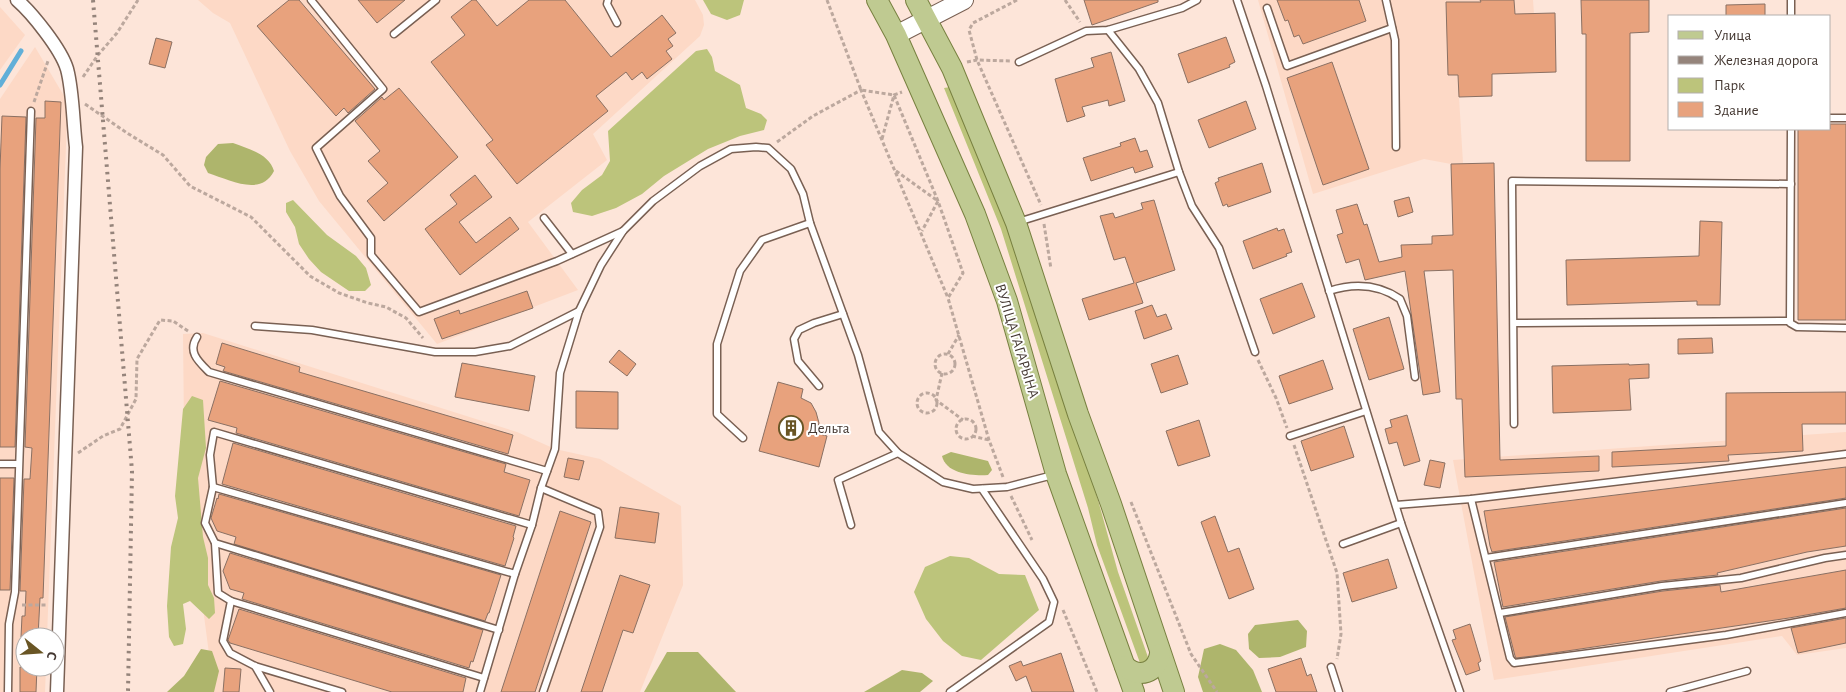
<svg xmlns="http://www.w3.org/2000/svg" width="1846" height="692" font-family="'Alegreya Sans',sans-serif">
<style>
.built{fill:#fdd9c6}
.green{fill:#bcc47b}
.forest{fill:#aeb56c}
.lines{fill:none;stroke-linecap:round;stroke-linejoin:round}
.stream{stroke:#61afd8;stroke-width:5}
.building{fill:#e8a27d;stroke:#8a7063}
.lane-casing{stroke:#796053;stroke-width:9}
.street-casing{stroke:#796053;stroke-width:15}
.secondary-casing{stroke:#796053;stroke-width:20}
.primary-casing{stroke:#788040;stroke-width:22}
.path{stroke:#bca89e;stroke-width:3;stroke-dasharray:4 2.5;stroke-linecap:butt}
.lane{stroke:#fff;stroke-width:6}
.street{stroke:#fff;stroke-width:12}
.secondary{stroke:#fff;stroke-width:18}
.primary{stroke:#bfca91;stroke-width:20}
.rail{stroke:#95847b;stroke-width:4;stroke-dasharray:2.5 5;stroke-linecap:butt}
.labels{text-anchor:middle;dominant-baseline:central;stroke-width:4;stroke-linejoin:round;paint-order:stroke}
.street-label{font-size:15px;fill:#443832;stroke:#fff}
.poi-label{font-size:15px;fill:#443832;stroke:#fff;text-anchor:start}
</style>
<rect width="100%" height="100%" fill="#fde5d9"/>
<g class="built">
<polygon points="198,0 695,0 703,15 704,25 700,36 593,134 607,160 528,222 578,290 437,344 319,201 290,151 230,23 213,13"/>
<polygon points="1258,0 1533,0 1534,14 1555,13 1556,72 1492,74 1492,96 1459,97 1463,163 1451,164 1424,159 1313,194"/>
<polygon points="0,7 25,35 0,70"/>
<polygon points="35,47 64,96 67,119 47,637 25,637 25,667 46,667 45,692 0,692 0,99"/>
<polygon points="203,333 517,432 555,449 600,459 681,506 683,585 640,692 213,692 213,684 186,479 184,427 183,334"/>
<polygon points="1846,432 1846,648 1797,655 1782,636 1494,680 1453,460"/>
</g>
<g class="green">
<polygon points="703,0 744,0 740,15 727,20 711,14"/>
<polygon points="707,49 712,57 715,71 740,85 746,108 761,114 767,120 764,130 740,136 708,149 664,176 642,194 616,208 592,216 573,212 571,203 582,190 602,175 610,161 608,131 696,51"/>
<polygon points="950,87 1009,227 1098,500 1118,572 1149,660 1147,665 1140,663 1097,545 1088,508 1001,229 944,88"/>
<polygon points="293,200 327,235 356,256 366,268 371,285 365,291 349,291 321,272 309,259 299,244 295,227 286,212 286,203"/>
<polygon points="192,396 203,400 206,448 198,478 203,537 208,558 208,585 214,598 215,613 209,619 190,601 183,604 186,629 183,644 174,646 169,637 167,606 171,547 178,518 175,496 183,409"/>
<polygon points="950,556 969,558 999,574 1025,575 1039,610 981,660 962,656 943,641 926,619 914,592 925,567"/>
</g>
<g class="forest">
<path d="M233,143C249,149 269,154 274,171C261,197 230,180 208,173L204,165L206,157L218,144Z"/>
<path d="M951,452L988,461L992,470L988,475C973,476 946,474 942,456Z"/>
<polygon points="1298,620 1307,631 1306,647 1280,657 1259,658 1249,649 1248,634 1255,625"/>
<polygon points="1220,644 1236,650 1253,670 1262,692 1203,692 1198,677 1204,649"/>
<polygon points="201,649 212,651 219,671 214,692 167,692 184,676"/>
<polygon points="667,652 698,652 736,692 644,692"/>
<polygon points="902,670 922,673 933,681 920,692 864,692"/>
</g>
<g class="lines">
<polyline class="stream" points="0,85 21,51"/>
</g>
<g class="building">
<polygon points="289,0 299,0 375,89 348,113 344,108 336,116 257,26"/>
<polygon points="358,0 405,0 377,23"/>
<polygon points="472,0 476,0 497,26 529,0 565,0 611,57 662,15 676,33 668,39 673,46 666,51 672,59 647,79 642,72 632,80 626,72 596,96 608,111 517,184 486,145 493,140 431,62 465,35 451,17"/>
<polygon points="1084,0 1158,0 1158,2 1092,25"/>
<polygon points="1277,0 1359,0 1366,21 1303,44 1299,35 1294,37 1288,20 1285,21"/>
<polygon points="1480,0 1514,0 1515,14 1555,13 1556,72 1492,74 1492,96 1459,97 1458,75 1448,75 1446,2 1481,2"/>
<polygon points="1581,0 1649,0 1649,32 1630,33 1630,161 1586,161 1586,34 1582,34"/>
<polygon points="1765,4 1765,16 1726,16 1726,5"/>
<polygon points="1226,37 1235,62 1229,65 1230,67 1188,83 1178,54"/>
<polygon points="156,38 172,42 165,68 149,64"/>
<polygon points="1111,52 1125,101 1109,106 1108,100 1082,107 1085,116 1067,122 1055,79 1094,67 1091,58"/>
<polygon points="1332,62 1369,169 1323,185 1287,78"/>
<polygon points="399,88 458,157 384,221 367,201 388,183 368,161 380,151 355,121 382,97 384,100"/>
<polygon points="45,101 61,102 43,598 40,598 38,637 21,637 22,616 25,616 26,591 20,591 24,479 30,479 32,448 25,447 36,118 45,118"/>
<polygon points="1246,101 1256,129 1209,148 1198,120"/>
<polygon points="2,116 26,117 15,447 0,447 0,169"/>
<polygon points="1830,124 1846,124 1846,320 1798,320 1798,129 1830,129"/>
<polygon points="1135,138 1140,152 1147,150 1153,167 1135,173 1133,167 1091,181 1083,158 1121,146 1120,143"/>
<polygon points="1262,163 1271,192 1228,207 1227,204 1223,206 1215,183 1219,181 1218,178"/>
<polygon points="1494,163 1500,460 1599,456 1599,471 1465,477 1462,399 1456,399 1453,270 1424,271 1440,392 1423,395 1405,271 1365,280 1359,259 1346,263 1337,235 1343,233 1336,210 1357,204 1364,225 1367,224 1379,262 1402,257 1401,245 1432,244 1432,236 1453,235 1451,164"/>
<polygon points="475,175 492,197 459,222 476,243 510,217 519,229 460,275 425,229 457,204 450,195"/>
<polygon points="1409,197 1413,212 1398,217 1394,201"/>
<polygon points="1154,200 1175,270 1136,283 1143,303 1089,320 1082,299 1134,283 1125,257 1114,260 1100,216 1113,213 1115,218 1143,209 1141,203"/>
<polygon points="1700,221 1722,222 1720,305 1697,305 1697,301 1567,305 1566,260 1699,256"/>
<polygon points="1277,228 1278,231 1284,229 1292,252 1286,254 1287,256 1253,269 1243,241"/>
<polygon points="1302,283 1315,317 1273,334 1260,299"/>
<polygon points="527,291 533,308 442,339 434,319 459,310 460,314"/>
<polygon points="1152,305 1157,317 1166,314 1172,329 1144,339 1135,311"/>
<polygon points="1389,317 1404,369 1369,380 1353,329"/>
<polygon points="1712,338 1713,353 1678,354 1678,339"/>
<polygon points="222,343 300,367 299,372 513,435 508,454 223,371 225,367 216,364"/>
<polygon points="619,350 636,364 627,376 609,362"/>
<polygon points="1178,355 1188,384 1161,393 1151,364"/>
<polygon points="1323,360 1333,389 1289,404 1279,376"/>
<polygon points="462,363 535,376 529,411 455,397"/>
<polygon points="1629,364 1629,365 1649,364 1649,378 1629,379 1631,410 1553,413 1552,366"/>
<polygon points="220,381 506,464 504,472 530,480 519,516 236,433 237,428 208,420"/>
<polygon points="778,382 803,389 801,398 811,403 816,412 819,423 816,433 827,436 819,467 759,451"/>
<polygon points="576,391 618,392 618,429 576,428"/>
<polygon points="1846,392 1846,424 1802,424 1803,451 1728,455 1729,461 1612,467 1612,452 1726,446 1726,393"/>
<polygon points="1407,415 1420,461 1404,466 1397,442 1389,444 1385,429 1392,427 1390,420"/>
<polygon points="1199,420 1210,456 1178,466 1166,431"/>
<polygon points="1344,426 1354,457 1311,471 1301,441"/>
<polygon points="233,443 516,526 513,537 514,538 505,566 222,484"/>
<polygon points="568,458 584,461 579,480 564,477"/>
<polygon points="1430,460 1445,463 1440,488 1424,485"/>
<polygon points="1846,467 1846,498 1492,552 1490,546 1484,511"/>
<polygon points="0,478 14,478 10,590 0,590"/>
<polygon points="219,494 501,575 489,613 488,613 485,621 234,544 236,537 217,531 211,518 217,498 218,499"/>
<polygon points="620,507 659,513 655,543 615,538"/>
<polygon points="1846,508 1846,546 1807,552 1717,573 1718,575 1661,581 1503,607 1494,562"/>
<polygon points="560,511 591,522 535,692 501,692"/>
<polygon points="1215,516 1228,552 1239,548 1254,589 1229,599 1201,522"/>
<polygon points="230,553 483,630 473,662 471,661 469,668 242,599 244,593 230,589 223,571"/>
<polygon points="1388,559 1397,588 1352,602 1343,573"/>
<polygon points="1846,570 1846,608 1789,618 1533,656 1516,658 1515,656 1505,617 1663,591 1720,585 1721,592"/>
<polygon points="620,575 650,585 633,633 623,630 602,692 581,692"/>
<polygon points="239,609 466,678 463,692 392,692 230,643 228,640"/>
<polygon points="1846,618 1846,643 1798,653 1791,628"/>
<polygon points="1470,624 1481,661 1478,663 1480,670 1466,675 1452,640 1456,639 1453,630"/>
<polygon points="1061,653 1074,692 1032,692 1026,676 1016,681 1009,666 1021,661 1023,666"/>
<polygon points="1301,658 1307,676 1311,674 1317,692 1276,692 1268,669"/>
<polygon points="20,667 37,667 36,692 20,692"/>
<polygon points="225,668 241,669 239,692 223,692"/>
</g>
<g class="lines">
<defs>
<g id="lane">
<polyline points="311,0 383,89 316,148 340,196 371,238 371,255 419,312 557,261 623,231"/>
<polyline points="608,0 607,4 617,23"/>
<polyline points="1237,0 1266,86 1401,523 1460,692"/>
<polyline points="1386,0 1395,40 1396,147"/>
<polyline points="1791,0 1791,16"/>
<polyline points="1267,8 1287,66 1392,28"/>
<polyline points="1108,30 1139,69 1158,103 1179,172 1192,206 1219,248 1255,352"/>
<polyline points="394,34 436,0"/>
<polyline points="1019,62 1086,31 1108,30 1182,8 1197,0"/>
<polyline points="1830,118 1846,118"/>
<polyline points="1791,129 1790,323 1797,327 1846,328"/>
<polyline points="544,218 572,254"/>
<polyline points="1018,222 1179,172"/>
<path d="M1329,291C1354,283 1378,284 1400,299L1407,316L1415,377"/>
<polyline points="1514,323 1789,321"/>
<polyline points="255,326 312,330 435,352 475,352 510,346 579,311"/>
<path d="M197,337C187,352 199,362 209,372L547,471"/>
<polyline points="819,386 798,361 794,339 799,330 814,323 843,314"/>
<polyline points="1514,424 1512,181 1791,184"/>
<polyline points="1290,436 1366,411"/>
<polyline points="743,438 717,414 717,344 740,271 762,240 810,223"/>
<polyline points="0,464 18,464"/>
<polyline points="213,487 515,574"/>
<polyline points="541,488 598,512 600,527 543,692"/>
<polyline points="1471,499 1510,658 1514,663 1726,635 1846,613"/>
<polyline points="1396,505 1471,499 1846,454"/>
<polyline points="851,525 838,480 898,453"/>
<polyline points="215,543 499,630"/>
<polyline points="1343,544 1401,523"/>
<polyline points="1486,558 1846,503"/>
<polyline points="231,601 484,678"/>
<polyline points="1500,613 1662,586 1741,578 1825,558 1846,555"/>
<polyline points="255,666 270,692"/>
<polyline points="1331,667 1339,692"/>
<polyline points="8,692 9,624 15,592 31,111"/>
<polyline points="342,692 255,666 230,653 223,641 231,601 218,593 215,543 205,523 213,487 210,455 214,432 532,525"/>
<polyline points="480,692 515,574 532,525 541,488 555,449 560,373 579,311 601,265 623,231 653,201 700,166 731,149 756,147 768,148 791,169 803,194 810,223 858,355 879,432 898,453 943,482 973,489 1007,487 1053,475"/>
<polyline points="950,692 1049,622 1054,602 1043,579 982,489"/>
<polyline points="1670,692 1747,671"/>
</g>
<path id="street" d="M17,0C32,13 61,49 67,69C73,91 73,123 76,147L57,692"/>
<polyline id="secondary" points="896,35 964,0"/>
<g id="primary">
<polyline points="877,0 896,35 975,214 1007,301 1056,474 1134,692"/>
<polyline points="916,0 952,68 1016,223 1078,414 1111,504 1174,692"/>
<path d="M1125,666C1139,679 1157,673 1160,654"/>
</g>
</defs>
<use href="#lane" class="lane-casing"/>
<use href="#street" class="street-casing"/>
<use href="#secondary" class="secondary-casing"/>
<use href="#primary" class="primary-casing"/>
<g class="path">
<polyline points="827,0 861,90 894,95 938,201 963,273 948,298 989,440 1003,477"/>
<polyline points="1017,0 973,23 969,30 977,60 1041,205"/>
<polyline points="1065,0 1080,22"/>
<polyline points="967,62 977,60 1010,61"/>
<polyline points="83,77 98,55 117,33 138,0"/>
<polyline points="34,102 48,61"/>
<polyline points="85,104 127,133 163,155 190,186 251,217 310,276 339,293 368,303 386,307 406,318 423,338"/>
<polyline points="882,139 894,95 902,92"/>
<polyline points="777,142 813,116 861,90 948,298"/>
<polyline points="896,171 938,201 922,231"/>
<polyline points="1044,224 1051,269"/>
<polyline points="948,354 959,335"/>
<circle cx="945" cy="364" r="10"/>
<polyline points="1258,360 1276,398 1287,428"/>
<polyline points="942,373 936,400 963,420"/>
<circle cx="927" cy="403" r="10"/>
<circle cx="966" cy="429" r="10"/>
<polyline points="972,436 989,440"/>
<polyline points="1294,445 1337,573 1341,634 1337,659"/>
<polyline points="78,453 103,436 120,429 136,399 137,359 160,320 173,321 188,331"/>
<polyline points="1011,496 1032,540"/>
<polyline points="1131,502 1191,654 1217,692"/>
<polyline points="22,605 46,605"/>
<polyline points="1063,610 1097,692"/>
</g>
<use href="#lane" class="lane"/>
<use href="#street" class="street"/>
<use href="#secondary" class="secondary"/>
<use href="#primary" class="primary"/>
<polyline class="rail" points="93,0 132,471 128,692"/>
</g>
<defs>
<symbol id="building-ring" viewBox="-11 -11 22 22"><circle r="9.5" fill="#fff" stroke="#695524" stroke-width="1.5"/><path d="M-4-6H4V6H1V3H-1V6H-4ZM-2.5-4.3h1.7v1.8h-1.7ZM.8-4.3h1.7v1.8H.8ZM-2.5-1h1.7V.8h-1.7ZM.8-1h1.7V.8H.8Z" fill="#695524"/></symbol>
</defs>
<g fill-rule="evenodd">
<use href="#building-ring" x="777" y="414" width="28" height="28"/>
</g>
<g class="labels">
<g class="street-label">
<text transform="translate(1017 341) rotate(73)">ВУЛІЦА ГАГАРЫНА</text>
</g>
<g class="poi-label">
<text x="808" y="428">Дельта</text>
</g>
</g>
<rect x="1668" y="15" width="162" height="115" fill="#ffffff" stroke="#b4afad"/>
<rect x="1678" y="31" width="25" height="8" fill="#bfca91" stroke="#b4afad"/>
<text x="1714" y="40" font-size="15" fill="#443832">Улица</text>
<rect x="1678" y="56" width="25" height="8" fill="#95847b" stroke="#b4afad"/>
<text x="1714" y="65" font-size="15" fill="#443832">Железная дорога</text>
<rect x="1678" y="78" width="25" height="15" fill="#bcc47b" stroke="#b4afad"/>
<text x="1714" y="90" font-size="15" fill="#443832">Парк</text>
<rect x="1678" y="102" width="25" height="15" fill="#e8a27d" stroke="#b4afad"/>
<text x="1714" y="115" font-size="15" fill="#443832">Здание</text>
<g transform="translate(40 652) rotate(107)"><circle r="24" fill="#ffffff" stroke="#b4afad"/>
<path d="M0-4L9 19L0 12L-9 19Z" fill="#695524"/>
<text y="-8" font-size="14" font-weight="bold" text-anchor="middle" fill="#443832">С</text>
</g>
</svg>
